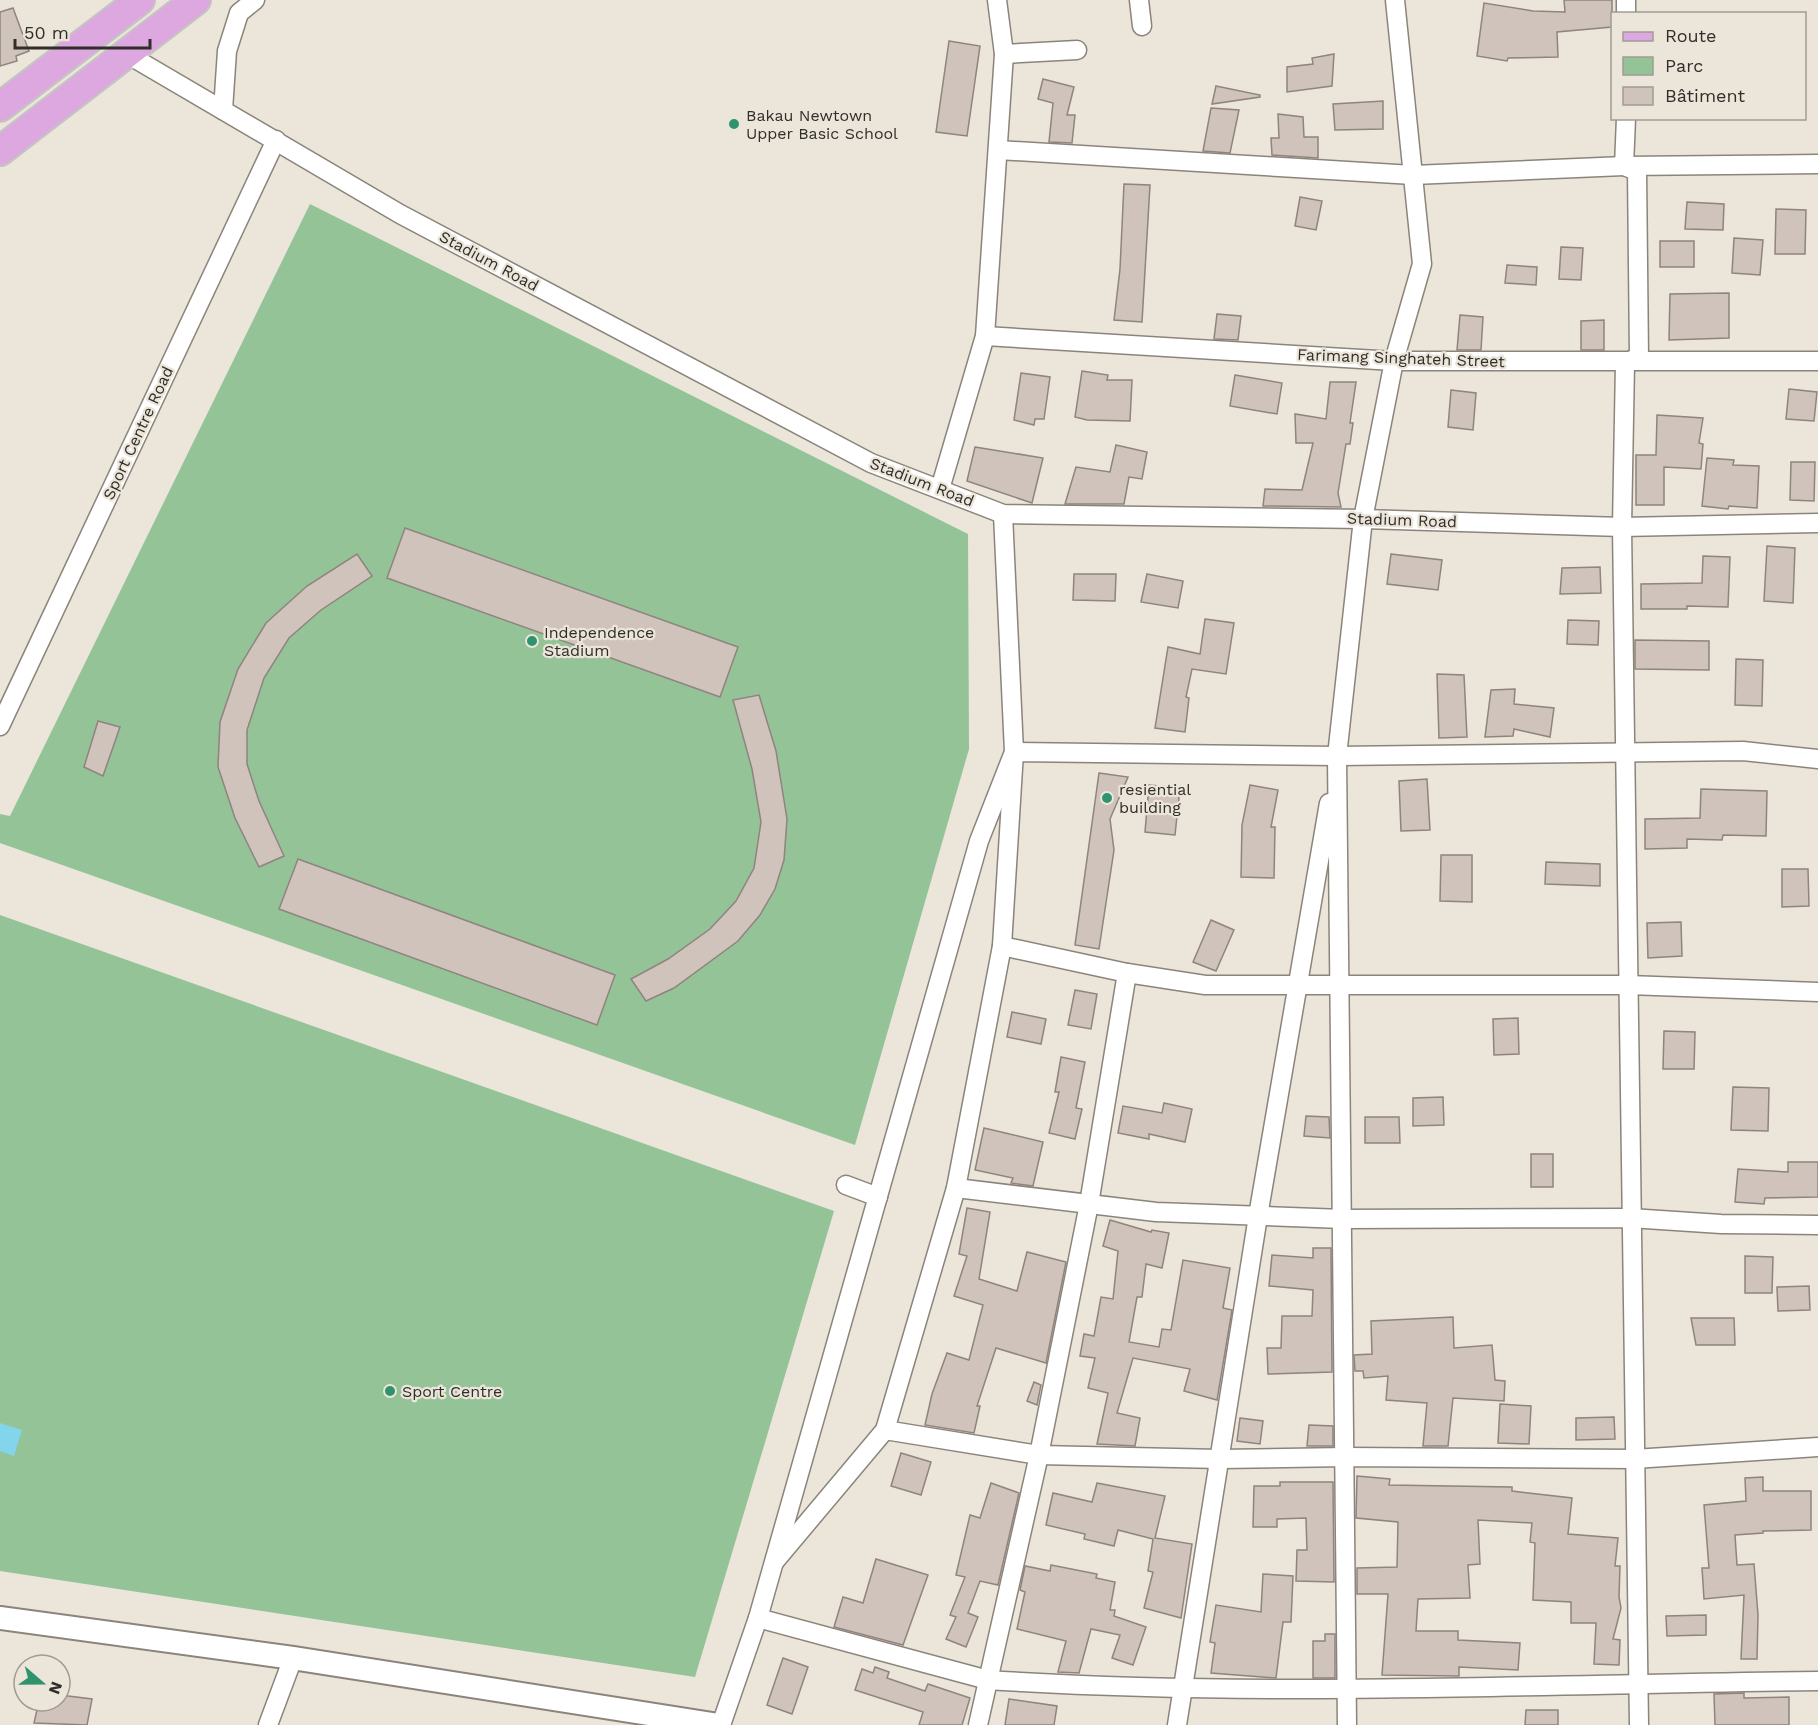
<svg xmlns="http://www.w3.org/2000/svg" width="1818" height="1725" font-family="'Work Sans',sans-serif">
<style>
.green{fill:#94c397}
.water{fill:#82d5ea}
.building{fill:#cfc3bc;stroke:#8f847e;stroke-width:1.5}
.lines{fill:none;stroke-linecap:round;stroke-linejoin:round}
.minor-casing{stroke:#8b847a;stroke-width:21}
.tertiary-casing{stroke:#8b847a;stroke-width:26}
.primary-casing{stroke:#c5c4c3;stroke-width:32}
.minor{stroke:#fff;stroke-width:18}
.tertiary{stroke:#fff;stroke-width:22}
.primary{stroke:#dda7e0;stroke-width:28}
.poi-dot{fill:#31936e;stroke:#ebe5da;stroke-width:2}
.labels{text-anchor:middle;dominant-baseline:central;stroke-width:4.5;stroke-linejoin:round;paint-order:stroke}
.poi-label{font-size:16px;fill:#312e2a;stroke:#ebe5da;text-anchor:start}
.street-label{font-size:16px;fill:#312e2a;stroke:#ebe5da}
</style>
<rect width="100%" height="100%" fill="#ebe5da"/>
<g class="green">
<polygon points="310,204 968,534 969,749 855,1145 0,843 0,814 10,816"/>
<polygon points="0,915 834,1211 695,1677 0,1571"/>
</g>
<polygon class="water" points="0,1423 22,1430 14,1456 0,1451"/>
<g class="building">
<polygon points="1564,0 1612,0 1612,27 1557,32 1558,57 1508,58 1507,61 1477,56 1484,3 1533,11 1565,12"/>
<polygon points="13,8 29,51 16,56 17,61 0,66 0,12"/>
<polygon points="949,41 980,46 967,136 936,132"/>
<polygon points="1334,54 1332,86 1287,92 1287,67 1313,64 1312,58"/>
<polygon points="1043,79 1074,87 1067,115 1075,115 1072,143 1049,142 1053,103 1038,99"/>
<polygon points="1216,86 1260,95 1260,97 1212,104"/>
<polygon points="1383,101 1383,129 1335,130 1333,104"/>
<polygon points="1211,108 1239,110 1230,153 1203,151"/>
<polygon points="1278,114 1303,117 1304,137 1318,137 1318,158 1272,155 1271,138 1279,138"/>
<polygon points="1124,184 1150,185 1142,322 1114,320 1120,269"/>
<polygon points="1300,197 1322,201 1316,230 1295,226"/>
<polygon points="1687,202 1724,204 1723,230 1685,229"/>
<polygon points="1776,209 1806,210 1805,254 1775,254"/>
<polygon points="1734,238 1763,240 1760,275 1732,273"/>
<rect x="1660" y="241" width="34" height="26"/>
<polygon points="1561,247 1583,248 1581,280 1559,279"/>
<polygon points="1507,265 1537,267 1536,285 1505,283"/>
<polygon points="1729,293 1729,338 1669,340 1670,294"/>
<polygon points="1217,314 1241,316 1238,340 1214,339"/>
<polygon points="1460,315 1483,317 1481,350 1457,350"/>
<polygon points="1604,320 1604,350 1581,350 1581,321"/>
<polygon points="1082,371 1108,375 1107,380 1132,380 1130,421 1087,420 1075,417"/>
<polygon points="1021,373 1050,377 1044,419 1035,419 1034,425 1014,420"/>
<polygon points="1235,375 1282,383 1277,414 1230,406"/>
<polygon points="1330,382 1356,382 1350,423 1353,423 1350,444 1346,444 1338,493 1341,507 1263,506 1265,489 1302,490 1313,443 1296,443 1295,414 1326,419"/>
<polygon points="1789,389 1817,392 1814,421 1786,419"/>
<polygon points="1451,390 1476,393 1473,430 1448,427"/>
<polygon points="1657,415 1703,418 1699,443 1703,444 1701,469 1664,467 1664,505 1636,505 1636,455 1656,455"/>
<polygon points="1116,445 1147,452 1142,479 1129,477 1124,504 1065,504 1076,467 1110,472"/>
<polygon points="975,447 1043,458 1032,503 967,481"/>
<polygon points="1707,458 1734,460 1733,465 1759,466 1757,508 1729,506 1728,509 1702,506"/>
<polygon points="1791,462 1815,462 1814,501 1790,500"/>
<polygon points="405,528 738,647 720,697 387,578"/>
<polygon points="1767,546 1795,548 1793,603 1764,601"/>
<polygon points="357,554 372,576 321,610 289,638 264,678 247,730 247,764 259,801 284,856 259,867 235,818 218,767 220,722 238,669 266,623 307,586"/>
<polygon points="1391,554 1442,560 1438,590 1387,584"/>
<polygon points="1703,556 1730,557 1728,607 1687,606 1687,609 1641,609 1641,584 1702,583"/>
<polygon points="1600,567 1601,593 1560,594 1562,568"/>
<polygon points="1074,574 1116,574 1115,601 1073,600"/>
<polygon points="1147,574 1183,581 1178,608 1141,602"/>
<polygon points="1205,619 1234,623 1226,674 1192,669 1186,697 1189,698 1185,732 1155,728 1168,647 1200,654"/>
<polygon points="1568,620 1599,621 1598,645 1567,644"/>
<polygon points="1635,640 1709,641 1709,670 1635,669"/>
<polygon points="1736,659 1763,660 1762,706 1735,705"/>
<polygon points="1437,674 1464,675 1467,737 1439,738"/>
<polygon points="1515,689 1514,704 1554,708 1550,737 1514,729 1513,736 1485,737 1491,690"/>
<polygon points="759,695 776,751 787,819 784,860 775,889 760,915 738,941 674,988 646,1001 631,979 668,959 710,929 736,901 754,868 761,822 752,769 733,700"/>
<polygon points="98,721 120,727 103,776 84,767"/>
<polygon points="1099,773 1128,777 1110,819 1114,850 1099,949 1075,945"/>
<polygon points="1427,779 1430,830 1401,831 1399,781"/>
<polygon points="1149,785 1180,788 1175,835 1145,832"/>
<polygon points="1250,785 1278,790 1271,827 1275,827 1274,878 1241,877 1242,825"/>
<polygon points="1701,789 1767,791 1766,836 1723,835 1722,840 1687,839 1687,848 1645,849 1645,819 1700,818"/>
<polygon points="1441,855 1472,855 1472,902 1440,901"/>
<polygon points="298,859 615,975 597,1025 279,909"/>
<polygon points="1546,862 1600,864 1600,886 1545,884"/>
<polygon points="1782,869 1808,869 1809,906 1782,907"/>
<polygon points="1211,920 1234,930 1216,971 1193,962"/>
<polygon points="1681,922 1682,956 1648,958 1647,923"/>
<polygon points="1075,990 1097,994 1091,1029 1068,1025"/>
<polygon points="1012,1012 1046,1019 1041,1044 1007,1037"/>
<polygon points="1518,1018 1519,1054 1494,1055 1493,1019"/>
<polygon points="1664,1031 1695,1032 1694,1069 1663,1069"/>
<polygon points="1061,1057 1085,1062 1076,1108 1082,1109 1075,1139 1049,1133 1059,1092 1055,1092"/>
<polygon points="1733,1087 1769,1088 1768,1131 1731,1130"/>
<polygon points="1443,1097 1444,1125 1413,1126 1413,1098"/>
<polygon points="1164,1103 1192,1109 1185,1142 1149,1134 1149,1139 1118,1133 1123,1106 1162,1113"/>
<polygon points="1306,1116 1329,1117 1330,1138 1304,1136"/>
<polygon points="1365,1117 1399,1117 1400,1143 1365,1143"/>
<polygon points="984,1128 1043,1142 1033,1186 1011,1183 1013,1178 975,1170"/>
<rect x="1531" y="1154" width="22" height="33"/>
<polygon points="1788,1162 1818,1162 1818,1197 1765,1198 1764,1204 1735,1202 1738,1169 1788,1172"/>
<polygon points="967,1208 990,1212 979,1279 1017,1291 1027,1252 1066,1262 1046,1363 996,1348 977,1406 980,1406 974,1433 925,1425 932,1394 947,1353 969,1360 983,1305 954,1296 967,1256 959,1254"/>
<polygon points="1110,1220 1151,1232 1152,1230 1169,1233 1162,1268 1146,1264 1142,1297 1137,1297 1129,1342 1159,1347 1162,1329 1171,1330 1183,1260 1230,1268 1223,1308 1232,1310 1217,1400 1184,1391 1190,1369 1133,1358 1117,1413 1140,1418 1135,1446 1097,1444 1108,1393 1088,1388 1095,1358 1080,1356 1084,1334 1094,1336 1101,1297 1113,1299 1118,1251 1103,1246"/>
<polygon points="1313,1248 1331,1248 1332,1372 1268,1374 1267,1348 1281,1348 1282,1316 1312,1316 1313,1290 1269,1286 1272,1255 1313,1258"/>
<polygon points="1745,1256 1773,1257 1772,1293 1745,1293"/>
<polygon points="1809,1286 1810,1310 1778,1311 1777,1287"/>
<polygon points="1453,1317 1454,1348 1492,1345 1495,1380 1505,1381 1504,1401 1453,1398 1448,1446 1423,1446 1427,1403 1386,1400 1388,1376 1364,1378 1363,1371 1355,1371 1354,1355 1372,1354 1371,1321"/>
<polygon points="1691,1318 1734,1318 1735,1345 1696,1345"/>
<polygon points="1034,1382 1041,1385 1037,1405 1027,1401"/>
<polygon points="1500,1404 1531,1406 1529,1444 1498,1443"/>
<polygon points="1614,1417 1615,1439 1576,1440 1576,1418"/>
<polygon points="1240,1418 1263,1421 1260,1444 1237,1441"/>
<polygon points="1309,1425 1333,1426 1333,1446 1307,1446"/>
<polygon points="901,1453 931,1462 921,1495 891,1486"/>
<polygon points="1357,1476 1390,1479 1389,1485 1512,1487 1512,1491 1572,1498 1568,1534 1618,1538 1615,1566 1620,1566 1619,1597 1621,1608 1613,1639 1620,1640 1619,1665 1594,1664 1596,1623 1571,1623 1571,1602 1533,1600 1535,1543 1530,1542 1532,1523 1478,1520 1480,1564 1468,1565 1470,1598 1418,1599 1416,1631 1458,1631 1458,1640 1520,1643 1518,1670 1459,1667 1459,1676 1382,1675 1388,1594 1357,1594 1357,1568 1397,1567 1398,1522 1356,1518"/>
<polygon points="1763,1477 1763,1491 1811,1491 1811,1530 1763,1531 1763,1533 1735,1535 1737,1565 1754,1564 1758,1615 1757,1659 1741,1659 1744,1595 1704,1599 1702,1568 1709,1568 1704,1505 1746,1501 1745,1478"/>
<polygon points="1280,1482 1333,1482 1334,1582 1296,1581 1297,1550 1307,1550 1306,1518 1277,1519 1277,1527 1253,1527 1254,1486 1280,1486"/>
<polygon points="991,1483 1019,1493 998,1585 980,1581 968,1613 978,1617 966,1647 946,1639 956,1617 950,1615 965,1577 956,1575 970,1515 980,1518"/>
<polygon points="1097,1483 1165,1496 1155,1538 1192,1544 1181,1618 1144,1608 1153,1572 1148,1571 1153,1539 1118,1530 1114,1546 1084,1539 1085,1534 1046,1525 1053,1493 1092,1502"/>
<polygon points="876,1559 928,1575 903,1645 834,1627 843,1597 863,1603"/>
<polygon points="1051,1565 1097,1574 1096,1578 1115,1582 1110,1610 1115,1610 1114,1616 1146,1627 1133,1665 1112,1658 1120,1635 1091,1629 1079,1673 1058,1672 1066,1641 1017,1629 1025,1592 1020,1590 1025,1566 1050,1571"/>
<polygon points="1263,1574 1293,1576 1291,1622 1283,1622 1276,1678 1211,1673 1215,1643 1210,1642 1216,1605 1261,1612"/>
<polygon points="1706,1615 1706,1635 1667,1636 1666,1616"/>
<polygon points="1325,1634 1335,1634 1335,1678 1313,1678 1313,1641 1325,1641"/>
<polygon points="783,1658 808,1667 792,1714 767,1705"/>
<polygon points="875,1667 889,1672 887,1678 925,1691 928,1684 970,1698 962,1725 919,1725 923,1712 855,1690 862,1669 873,1673"/>
<polygon points="1744,1693 1744,1698 1789,1697 1789,1725 1715,1725 1714,1694"/>
<polygon points="60,1695 92,1699 87,1725 34,1723 39,1701 60,1701"/>
<polygon points="1009,1699 1057,1706 1054,1725 1005,1725"/>
<polygon points="1526,1710 1558,1710 1558,1725 1525,1725"/>
</g>
<g class="lines">
<defs>
<g id="minor">
<polyline points="1139,0 1142,26"/>
<polyline points="1626,14 1626,0"/>
<polyline points="127,54 400,214 871,463 1003,514 1363,519 1622,527 1818,523"/>
<polyline points="1004,54 1077,50"/>
<polyline points="223,110 227,51 239,13 255,0"/>
<polyline points="1626,118 1624,166 1637,171 1639,357 1625,363 1622,527 1639,1725"/>
<polyline points="998,150 1413,175 1624,166 1818,164"/>
<polyline points="985,336 1394,361 1818,361"/>
<polyline points="940,489 985,336 1004,54 997,0"/>
<polyline points="0,726 276,140"/>
<polyline points="1002,946 1127,973 1205,985 1628,985 1818,992"/>
<polyline points="846,1185 878,1197"/>
<polyline points="956,1188 1156,1212 1343,1219 1630,1218 1721,1224 1818,1225"/>
<polyline points="885,1430 1039,1455 1220,1459 1346,1457 1634,1459 1818,1447"/>
<polyline points="775,1561 885,1430 956,1188 1002,946 1014,752 1337,756 1743,751 1818,759"/>
<path d="M758,1618L988,1680C1264,1698 1542,1684 1818,1681"/>
<polyline points="268,1725 293,1658"/>
<polyline points="721,1725 758,1618 979,841 1014,752 1003,514"/>
<polyline points="978,1725 1039,1455 1089,1204 1127,973"/>
<polyline points="1177,1725 1258,1216 1329,803"/>
<polyline points="1347,1725 1337,756 1363,519 1394,361 1422,264 1395,0"/>
</g>
<polyline id="tertiary" points="0,1618 293,1658 719,1725"/>
<g id="primary">
<polyline points="0,107 140,0"/>
<polyline points="0,151 196,0"/>
</g>
</defs>
<use href="#minor" class="minor-casing"/>
<use href="#tertiary" class="tertiary-casing"/>
<use href="#primary" class="primary-casing"/>
<use href="#minor" class="minor"/>
<use href="#tertiary" class="tertiary"/>
<use href="#primary" class="primary"/>
</g>
<g class="poi-dot">
<circle cx="734" cy="124" r="6"/>
<circle cx="532" cy="641" r="6"/>
<circle cx="1107" cy="798" r="6"/>
<circle cx="390" cy="1391" r="6"/>
</g>
<g class="labels">
<g class="poi-label">
<text x="746" y="115">Bakau Newtown<tspan x="746" dy="18">Upper Basic School</tspan></text>
<text x="544" y="632">Independence<tspan x="544" dy="18">Stadium</tspan></text>
<text x="1119" y="789">resiential<tspan x="1119" dy="18">building</tspan></text>
<text x="402" y="1391">Sport Centre</text>
</g>
<g class="street-label">
<text transform="translate(489 261) rotate(28)">Stadium Road</text>
<text transform="translate(1401 358) rotate(2)">Farimang Singhateh Street</text>
<text transform="translate(138 433) rotate(-65)">Sport Centre Road</text>
<text transform="translate(922 482) rotate(21)">Stadium Road</text>
<text transform="translate(1402 520) rotate(2)">Stadium Road</text>
</g>
</g>
<rect x="1611" y="12" width="195" height="108" fill="#ebe5da" stroke="#a19c94" stroke-width="1.5"/>
<rect x="1623" y="32" width="30" height="9" fill="#dda7e0" stroke="#a19c94" stroke-width="1.5"/>
<text x="1665" y="42" font-size="18" fill="#312e2a">Route</text>
<rect x="1623" y="57" width="30" height="18" fill="#94c397" stroke="#a19c94" stroke-width="1.5"/>
<text x="1665" y="72" font-size="18" fill="#312e2a">Parc</text>
<rect x="1623" y="87" width="30" height="18" fill="#cfc3bc" stroke="#a19c94" stroke-width="1.5"/>
<text x="1665" y="102" font-size="18" fill="#312e2a">Bâtiment</text>
<g transform="translate(42 1683) rotate(110)"><circle r="28" fill="#ebe5da" stroke="#a19c94" stroke-width="1.5"/>
<path d="M0-4.5L10 22L0 15L-10 22Z" fill="#31936e"/>
<text y="-9" font-size="16" font-weight="bold" text-anchor="middle" fill="#312e2a">N</text>
</g>
<path d="M15 39v9h135v-9" fill="none" stroke="#312e2a" stroke-width="3"/>
<text x="24" y="39" font-size="18" fill="#312e2a" stroke="#ebe5da" stroke-width="4.5" paint-order="stroke">50 m</text>
</svg>
